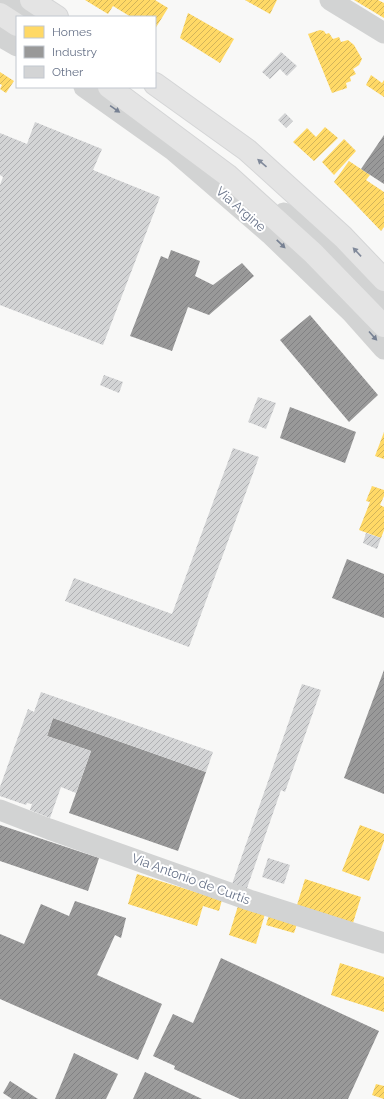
<svg xmlns="http://www.w3.org/2000/svg" width="384" height="1099" font-family="Raleway,sans-serif">
<style>
.homes{fill:url(#homes-hatch)}
.industry{fill:url(#industry-hatch)}
.building{fill:url(#building-hatch)}
.lines{fill:none;stroke-linecap:round;stroke-linejoin:round}
.highway-casing{stroke:#d4d5d6;stroke-width:24}
.minor{stroke:#d2d3d3;stroke-width:21}
.highway{stroke:#e4e4e4;stroke-width:22}
.oneway{fill:#778193}
.oneway2{fill:#80899a}
.labels{text-anchor:middle;dominant-baseline:central;stroke-width:4;stroke-linejoin:round;paint-order:stroke}
.street-label{font-size:13px;fill:#677288;stroke:#fff}
</style>
<defs>
<pattern id="homes-hatch" width="6" height="6" patternUnits="userSpaceOnUse"><rect width="6" height="6" fill="#ffd966"/><path d="M-1 1l2-2M0 6l6-6M5 7l2-2" fill="none" stroke="#d2b45a"/></pattern>
<pattern id="industry-hatch" width="6" height="6" patternUnits="userSpaceOnUse"><rect width="6" height="6" fill="#999"/><path d="M-1 1l2-2M0 6l6-6M5 7l2-2" fill="none" stroke="#818183"/></pattern>
<pattern id="building-hatch" width="6" height="6" patternUnits="userSpaceOnUse"><rect width="6" height="6" fill="#d3d4d5"/><path d="M-1 1l2-2M0 6l6-6M5 7l2-2" fill="none" stroke="#afb0b3"/></pattern>
</defs>
<rect width="100%" height="100%" fill="#f8f8f7"/>
<g class="homes">
<polygon points="85,0 155,0 168,8 155,29 155,17 131,17 113,6 108,14"/>
<polygon points="245,0 277,0 270,14"/>
<polygon points="354,0 378,0 384,3 384,18"/>
<polygon points="188,13 234,39 220,63 180,38"/>
<polygon points="320,30 324,31 326,34 329,33 333,39 339,37 341,42 348,40 354,45 362,59 359,65 353,69 356,74 350,77 351,81 346,83 347,88 332,93 308,34"/>
<polygon points="0,72 14,81 6,93 0,89 2,85 0,84"/>
<polygon points="371,75 382,83 384,80 384,97 366,85"/>
<polygon points="325,127 338,138 314,161 293,142 307,128 316,137"/>
<polygon points="344,139 356,151 334,175 322,162"/>
<polygon points="349,161 370,175 366,180 384,192 384,227 381,231 334,182"/>
<polygon points="384,432 384,459 375,456"/>
<polygon points="372,486 384,490 384,496 380,505 384,507 384,530 381,538 359,530 370,502 366,501"/>
<polygon points="360,825 384,834 384,841 369,881 342,871"/>
<polygon points="137,874 222,900 219,911 203,906 197,926 128,904"/>
<polygon points="305,879 361,897 353,923 297,905"/>
<polygon points="238,906 265,914 256,944 229,935"/>
<polygon points="269,915 297,924 294,933 266,925"/>
<polygon points="340,963 384,977 384,1012 331,995"/>
<polygon points="376,1084 384,1086 384,1099 372,1095"/>
</g>
<g class="industry">
<polygon points="384,135 384,184 361,169"/>
<polygon points="171,250 200,261 195,276 213,285 242,263 254,276 209,315 188,307 172,351 130,336 161,256 168,259"/>
<polygon points="310,315 378,395 349,422 280,340"/>
<polygon points="290,407 356,432 345,463 280,438"/>
<polygon points="347,559 384,574 384,618 332,598"/>
<polygon points="384,670 384,794 344,778"/>
<polygon points="53,718 206,772 178,851 69,813 91,751 47,736"/>
<polygon points="0,825 99,858 88,891 0,861"/>
<polygon points="75,901 126,918 121,938 115,935 97,975 162,1004 138,1060 0,999 0,934 24,944 41,904 69,916"/>
<polygon points="221,958 379,1031 348,1099 240,1099 174,1069 175,1066 153,1056 173,1014 193,1023"/>
<polygon points="74,1053 118,1074 106,1099 55,1099"/>
<polygon points="145,1072 202,1099 133,1099"/>
<polygon points="10,1081 38,1099 12,1099 3,1093"/>
</g>
<g class="building">
<polygon points="281,52 297,66 287,76 280,69 270,79 262,72"/>
<polygon points="285,113 293,121 286,128 278,120"/>
<polygon points="35,122 102,149 93,170 160,197 103,345 0,305 0,185 3,177 0,175 0,133 27,144"/>
<polygon points="104,375 123,382 119,393 100,385"/>
<polygon points="258,397 276,403 266,429 248,422"/>
<polygon points="233,448 259,457 189,647 65,601 74,578 172,614"/>
<polygon points="366,533 381,538 377,549 363,543"/>
<polygon points="302,684 321,690 285,792 281,790 246,891 231,887"/>
<polygon points="41,692 213,752 206,772 53,718 47,736 91,751 76,793 61,787 50,818 30,810 32,804 27,803 26,805 0,796 0,787 28,709 34,712"/>
<polygon points="268,858 290,865 284,884 262,877"/>
</g>
<g class="lines">
<defs>
<g id="highway">
<polyline points="31,0 57,17"/>
<polyline points="0,14 17,25"/>
<polyline points="155,84 247,150 343,237 384,280"/>
<polyline points="109,87 227,175 313,253 384,326"/>
</g>
</defs>
<use href="#highway" class="highway-casing"/>
<g class="minor">
<polyline points="6,0 30,17"/>
<polyline points="330,0 384,33"/>
<polyline points="0,36 17,46"/>
<polyline points="84,87 174,151 270,234 352,313 384,349"/>
<polyline points="284,213 322,246 384,307"/>
<polyline points="0,810 49,829 249,900 384,943"/>
</g>
<use href="#highway" class="highway"/>
</g>
<defs><path id="oneway-solid" d="M-6-.8H1V-3.2L6.5 0L1 3.2V.8H-6Z"/></defs>
<g class="oneway">
<use href="#oneway-solid" transform="translate(115 109) rotate(35)"/>
<use href="#oneway-solid" transform="translate(281 244) rotate(44)"/>
<use href="#oneway-solid" transform="translate(373 336) rotate(48)"/>
</g>
<g class="oneway2">
<use href="#oneway-solid" transform="translate(262 163) rotate(-139)"/>
<use href="#oneway-solid" transform="translate(357 252) rotate(-133)"/>
</g>
<g class="labels">
<g class="street-label">
<text transform="translate(241 209) rotate(41)">Via Argine</text>
<text transform="translate(191 879) rotate(20)">Via Antonio de Curtis</text>
</g>
</g>
<rect x="16" y="16" width="140" height="72" fill="#ffffff" stroke="#c2c7cf"/>
<rect x="24" y="26" width="20" height="12" fill="#ffd966" stroke="#c2c7cf"/>
<text x="52" y="36" font-size="12" fill="#677288">Homes</text>
<rect x="24" y="46" width="20" height="12" fill="#999999" stroke="#c2c7cf"/>
<text x="52" y="56" font-size="12" fill="#677288">Industry</text>
<rect x="24" y="66" width="20" height="12" fill="#d3d4d5" stroke="#c2c7cf"/>
<text x="52" y="76" font-size="12" fill="#677288">Other</text>
</svg>
